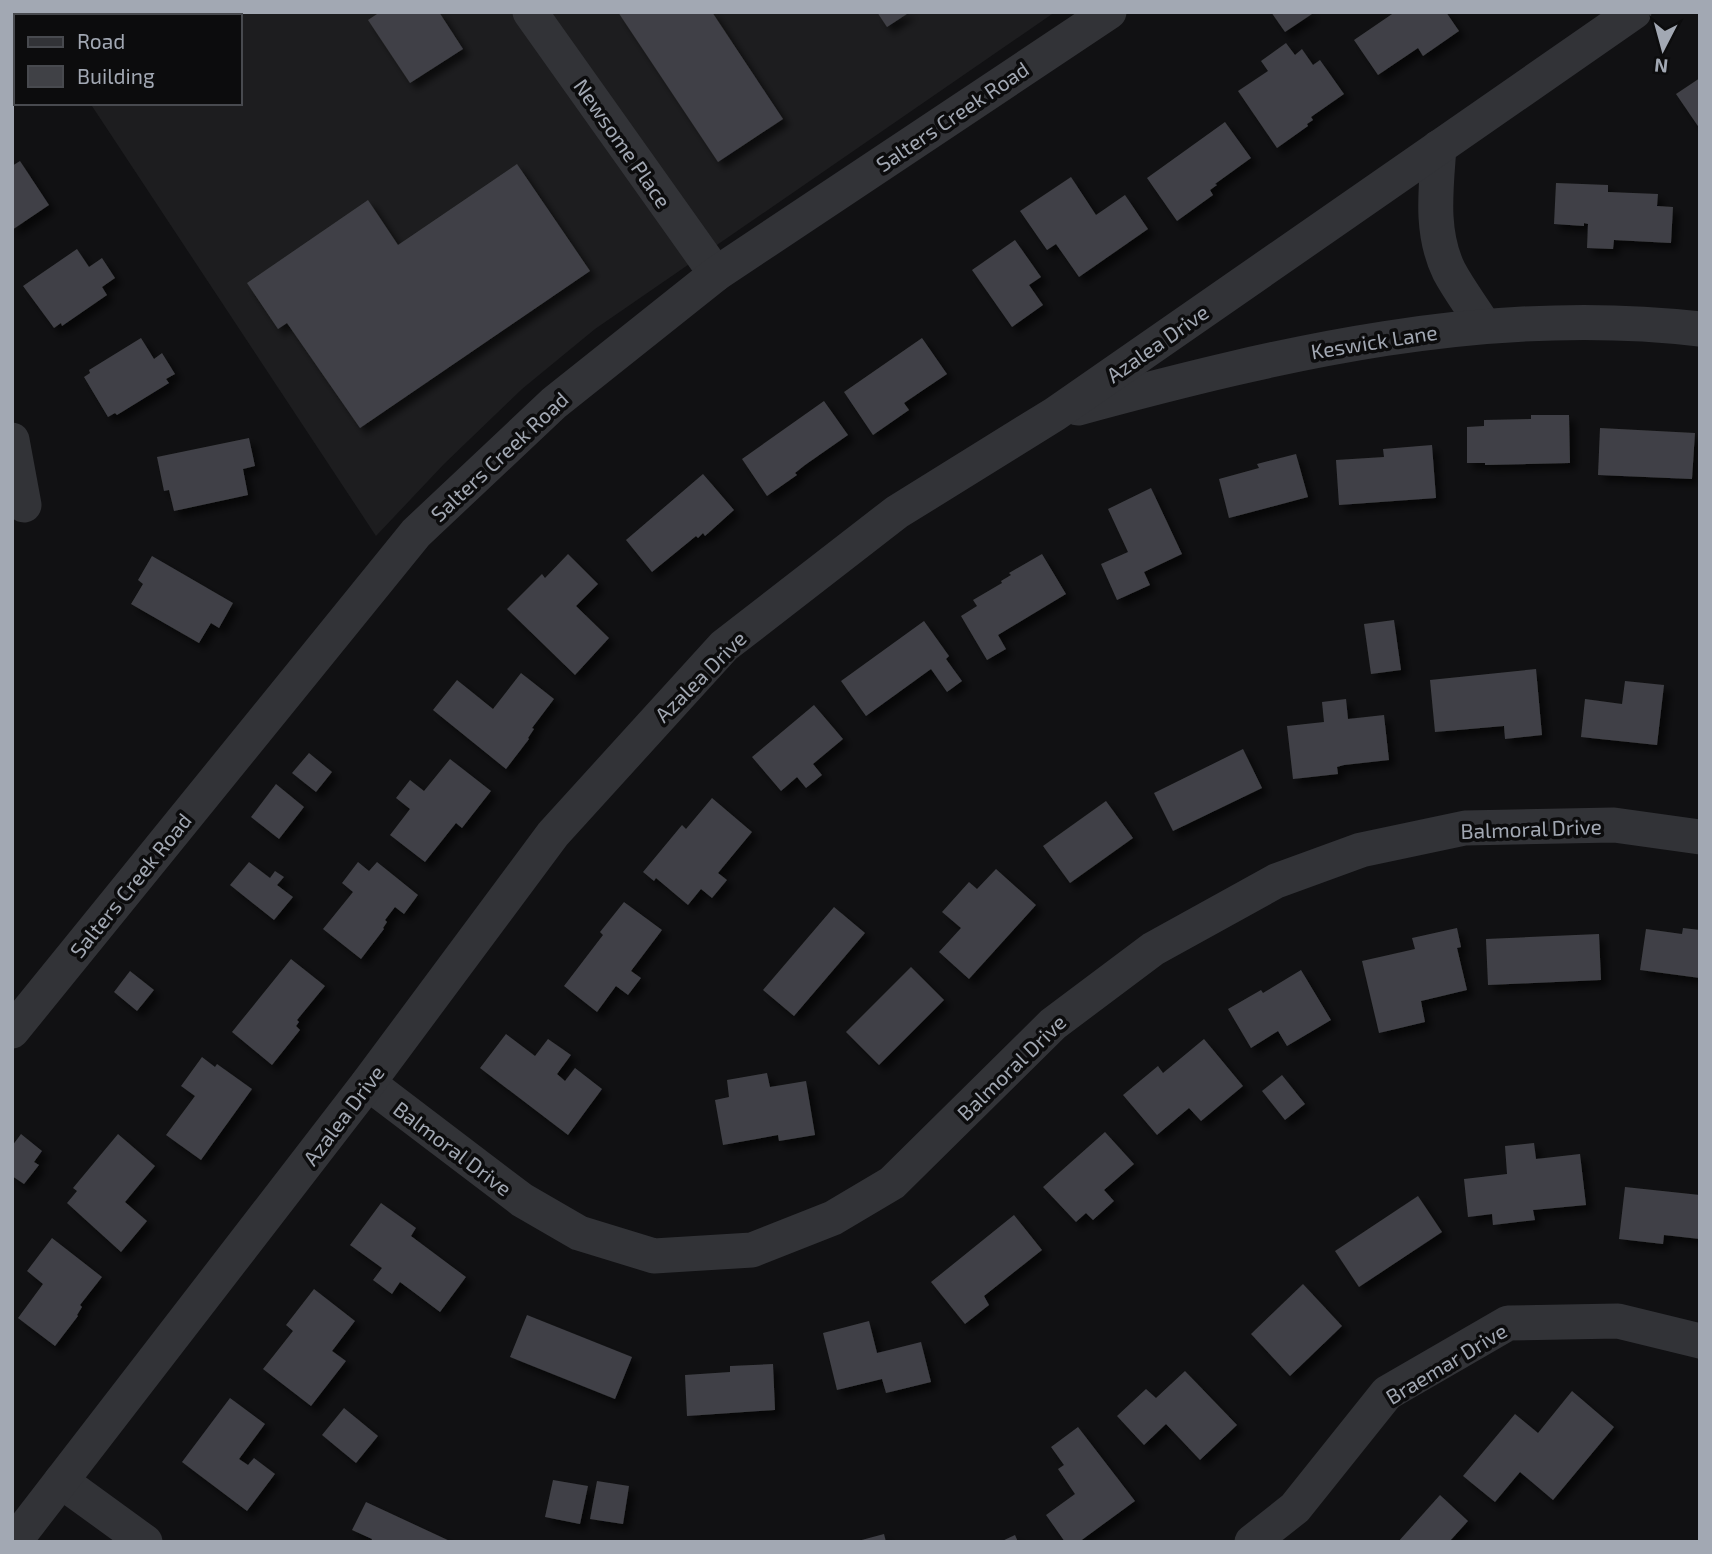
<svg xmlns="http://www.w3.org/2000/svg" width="1712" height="1554" font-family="'Exo 2',sans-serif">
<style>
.built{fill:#1d1d1f}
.building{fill:#404146;filter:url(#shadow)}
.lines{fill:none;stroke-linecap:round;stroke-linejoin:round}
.minor{stroke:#323337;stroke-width:35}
.labels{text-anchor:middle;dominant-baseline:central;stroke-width:7;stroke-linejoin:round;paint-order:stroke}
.street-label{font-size:21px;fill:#a2a8b3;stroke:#0c0c0d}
</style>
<defs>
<filter id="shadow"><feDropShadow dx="6" dy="6" stdDeviation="3.5" flood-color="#0009"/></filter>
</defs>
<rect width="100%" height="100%" fill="#111113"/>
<polygon class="built" points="30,12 1055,12 595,329 522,389 444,464 376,536 90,103 240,103 240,16 33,16"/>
<g class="building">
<polygon points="97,12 216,12 210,16 99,16"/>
<polygon points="380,12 439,12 463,49 410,83 368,20"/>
<polygon points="618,12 712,12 783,119 718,162"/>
<polygon points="877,12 910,12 887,27"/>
<polygon points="1271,12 1311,12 1312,14 1285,32"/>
<polygon points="1395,12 1446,12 1459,31 1423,56 1418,48 1378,75 1354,40"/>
<polygon points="1286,43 1295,55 1302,49 1313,65 1320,60 1344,94 1311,117 1313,120 1307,124 1308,126 1277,148 1238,91 1268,71 1261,61"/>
<polygon points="1700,78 1700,129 1676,94"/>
<polygon points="1225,122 1251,158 1215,184 1217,185 1210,190 1213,195 1177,221 1147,178"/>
<polygon points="20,161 49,205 12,230 12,166"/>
<polygon points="517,164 590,271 360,428 287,323 278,329 247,283 368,200 398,245"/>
<polygon points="1071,177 1096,215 1125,195 1148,229 1079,277 1056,244 1047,250 1020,211"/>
<polygon points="1556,183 1608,185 1608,192 1658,194 1657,206 1673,207 1671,243 1614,240 1613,249 1587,248 1588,224 1584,223 1584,226 1554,224"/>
<polygon points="1015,240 1041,277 1029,285 1043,305 1012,327 972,270"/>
<polygon points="77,249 89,267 102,258 115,278 102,287 107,295 62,326 61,323 54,328 23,286"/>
<polygon points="141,338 154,359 162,353 175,374 166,379 169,383 117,415 115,413 108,417 84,377 90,373 89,370"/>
<polygon points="922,338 947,374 904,403 909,410 873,435 844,392"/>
<polygon points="824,401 848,435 805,465 795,473 797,475 767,496 742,459"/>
<polygon points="1531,415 1569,415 1570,463 1485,465 1485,463 1467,463 1467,427 1484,426 1484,420 1531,419"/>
<polygon points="1600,428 1695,433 1692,479 1598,475"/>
<polygon points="249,438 255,466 243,469 248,495 174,511 169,490 164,491 157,457"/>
<polygon points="1432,445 1436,498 1339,505 1336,460 1384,457 1383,449"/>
<polygon points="1296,454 1308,497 1229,518 1219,479 1259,468 1257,464"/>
<polygon points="703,474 734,510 705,536 703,533 698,538 696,536 652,572 626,540"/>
<polygon points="1151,488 1182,554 1144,572 1150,585 1117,600 1101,564 1128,552 1108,509"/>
<polygon points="568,554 598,584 576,606 609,638 575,675 507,609 542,574 545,578"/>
<polygon points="1042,554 1066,594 998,635 1006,649 987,660 961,616 977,606 973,600 1002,583 1001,581 1011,575 1009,573"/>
<polygon points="152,556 233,603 219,628 211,623 199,643 131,604 143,584 138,580"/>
<polygon points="1394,620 1401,670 1371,674 1364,624"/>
<polygon points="924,621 949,656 946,659 962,681 947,692 931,669 866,716 841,681"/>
<polygon points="1536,669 1542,735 1505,739 1504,726 1435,732 1430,680"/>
<polygon points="521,673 554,699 532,728 534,729 528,738 529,739 506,769 433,710 457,680 493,709"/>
<polygon points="1625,681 1664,685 1657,745 1581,737 1585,699 1622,704"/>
<polygon points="1346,699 1348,719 1384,715 1389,760 1344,765 1337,767 1338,774 1293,779 1287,726 1324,722 1322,702"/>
<polygon points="814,705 843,739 813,764 822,775 806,788 797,777 781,791 752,757"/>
<polygon points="1243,749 1262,788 1173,831 1154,793"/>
<polygon points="309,753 332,772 316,792 292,773"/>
<polygon points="450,759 491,791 462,828 456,823 425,862 390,835 410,809 396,798 410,780 424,791"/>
<polygon points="276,784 304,807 279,839 251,817"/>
<polygon points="712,798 752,832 718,873 727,880 712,898 701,889 688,905 656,878 654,881 643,872 682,825 686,829"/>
<polygon points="1106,801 1133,838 1070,883 1043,846"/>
<polygon points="249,862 270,878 275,871 284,877 277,885 293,897 274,920 230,885"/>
<polygon points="358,862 369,871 377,862 418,895 404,914 395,907 385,920 387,922 383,928 384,929 361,959 323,929 353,892 342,883"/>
<polygon points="996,869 1036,905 969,979 939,952 961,928 942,912 969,882 977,889"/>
<polygon points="624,902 662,930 631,971 641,978 628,995 616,986 597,1012 564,986 603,935 600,932"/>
<polygon points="834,907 865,933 794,1016 763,990"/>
<polygon points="1457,928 1461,947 1457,948 1467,990 1421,1001 1425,1022 1379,1033 1362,961 1415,949 1412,938"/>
<polygon points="1683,928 1700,930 1700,978 1640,970 1646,929 1682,934"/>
<polygon points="1599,934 1601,980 1488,985 1486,939"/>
<polygon points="291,959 325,986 297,1020 299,1022 296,1026 300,1030 272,1065 232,1032"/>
<polygon points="911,967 944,1000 879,1065 846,1032"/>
<polygon points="1301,970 1331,1020 1287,1046 1278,1031 1251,1048 1228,1009 1261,990 1263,993"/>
<polygon points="130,971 154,990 137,1011 114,992"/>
<polygon points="506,1034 535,1056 548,1039 571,1055 557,1074 565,1081 575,1068 602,1089 568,1135 480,1068"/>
<polygon points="1204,1039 1243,1086 1201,1121 1189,1108 1157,1135 1123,1095 1158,1066 1163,1073"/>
<polygon points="202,1057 215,1067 217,1064 252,1089 201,1160 166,1135 195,1096 181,1086"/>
<polygon points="767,1073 770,1087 806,1081 815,1135 779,1141 778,1135 723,1145 715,1100 729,1097 727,1080"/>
<polygon points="1282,1075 1305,1104 1285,1120 1262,1091"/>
<polygon points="1105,1132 1134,1164 1104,1190 1114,1201 1093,1220 1086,1213 1076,1222 1043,1187"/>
<polygon points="21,1134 42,1151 34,1162 39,1165 24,1184 12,1176 12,1146"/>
<polygon points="118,1134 155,1166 125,1202 147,1221 121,1252 67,1203 77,1191 73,1188"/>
<polygon points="1534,1143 1536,1159 1580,1154 1586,1205 1533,1210 1535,1220 1493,1225 1492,1214 1468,1217 1464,1179 1507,1174 1505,1146"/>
<polygon points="1625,1187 1700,1195 1700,1239 1664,1235 1663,1244 1619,1239"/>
<polygon points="1418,1196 1442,1232 1359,1287 1335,1251"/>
<polygon points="381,1203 416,1228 411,1236 466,1277 440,1312 400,1282 392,1294 373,1280 382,1268 350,1245"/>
<polygon points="1014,1215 1042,1250 984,1296 989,1305 965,1324 931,1282"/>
<polygon points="52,1238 102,1277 80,1305 82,1307 77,1315 78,1316 55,1346 18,1318 43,1284 27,1271"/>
<polygon points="1303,1284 1342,1326 1290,1376 1251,1334"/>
<polygon points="314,1289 355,1321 332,1351 346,1361 311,1406 263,1369 293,1331 286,1325"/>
<polygon points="527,1315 632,1357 615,1399 510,1357"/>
<polygon points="869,1321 877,1353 921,1342 931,1382 886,1393 882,1379 837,1390 823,1333"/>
<polygon points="773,1364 775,1410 687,1416 685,1375 730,1372 730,1366"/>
<polygon points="1185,1371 1237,1425 1200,1460 1166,1424 1144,1445 1117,1416 1146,1389 1156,1398"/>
<polygon points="1572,1391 1614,1427 1553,1500 1520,1472 1495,1502 1463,1476 1515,1414 1538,1433"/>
<polygon points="230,1398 265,1424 239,1459 248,1465 254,1458 275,1474 247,1511 182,1462"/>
<polygon points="344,1408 378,1436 356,1463 322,1435"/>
<polygon points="1078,1427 1135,1501 1079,1542 1065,1542 1046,1515 1075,1494 1058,1469 1064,1465 1051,1447"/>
<polygon points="553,1480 588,1486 580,1524 545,1517"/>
<polygon points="597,1481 629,1486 623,1524 590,1519"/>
<polygon points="1440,1495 1468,1521 1449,1542 1398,1542"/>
<polygon points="366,1502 452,1542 371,1542 372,1539 352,1530"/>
<polygon points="884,1534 886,1542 858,1542 858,1541"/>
<polygon points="1015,1535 1018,1542 1000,1542"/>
</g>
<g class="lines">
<g class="minor">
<polyline points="530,12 716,274"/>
<path d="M1439,147C1436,189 1430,232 1449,271C1459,290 1473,308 1484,326"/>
<path d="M1078,408C1281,353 1488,304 1700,329"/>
<polyline points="12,440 24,505"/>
<polyline points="12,1031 416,533 554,403 716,274 1109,12"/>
<polyline points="368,1083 522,1200 579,1233 654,1256 752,1250 833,1218 892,1183 1053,1024 1153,949 1276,881 1361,850 1465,828 1614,825 1700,837"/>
<polyline points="61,1481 145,1542"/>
<polyline points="14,1542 368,1083 553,834 724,646 897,512 1055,414 1634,12"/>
<polyline points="1252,1542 1295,1508 1387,1393 1508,1323 1618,1321 1700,1341"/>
</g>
</g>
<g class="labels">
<g class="street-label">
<text transform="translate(952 116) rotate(-34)">Salters Creek Road</text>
<text transform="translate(623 143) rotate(55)">Newsome Place</text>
<text transform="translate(1374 341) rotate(-9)">Keswick Lane</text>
<text transform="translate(1157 343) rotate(-35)">Azalea Drive</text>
<text transform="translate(499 456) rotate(-43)">Salters Creek Road</text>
<text transform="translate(700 676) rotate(-45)">Azalea Drive</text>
<text transform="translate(1531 828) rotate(-2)">Balmoral Drive</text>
<text transform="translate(130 885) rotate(-51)">Salters Creek Road</text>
<text transform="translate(1011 1067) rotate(-44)">Balmoral Drive</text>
<text transform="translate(343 1115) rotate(-53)">Azalea Drive</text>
<text transform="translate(453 1148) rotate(37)">Balmoral Drive</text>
<text transform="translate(1446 1363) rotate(-31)">Braemar Drive</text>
</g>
</g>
<rect width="1712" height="1554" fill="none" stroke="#a2a8b3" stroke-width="28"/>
<rect x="14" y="14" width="228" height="91" fill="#0c0c0d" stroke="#484a4f" stroke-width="2"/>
<rect x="28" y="37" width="35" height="10" fill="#323337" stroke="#484a4f" stroke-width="2"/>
<text x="77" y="49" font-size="21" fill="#a2a8b3">Road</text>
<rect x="28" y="66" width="35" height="21" fill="#404146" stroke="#484a4f" stroke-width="2"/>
<text x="77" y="84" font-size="21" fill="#a2a8b3">Building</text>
<g transform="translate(1663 49) rotate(186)" stroke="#0c0c0d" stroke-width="5" paint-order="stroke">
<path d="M0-5L12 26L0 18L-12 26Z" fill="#a2a8b3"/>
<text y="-10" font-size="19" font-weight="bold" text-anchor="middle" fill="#a2a8b3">N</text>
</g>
</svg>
